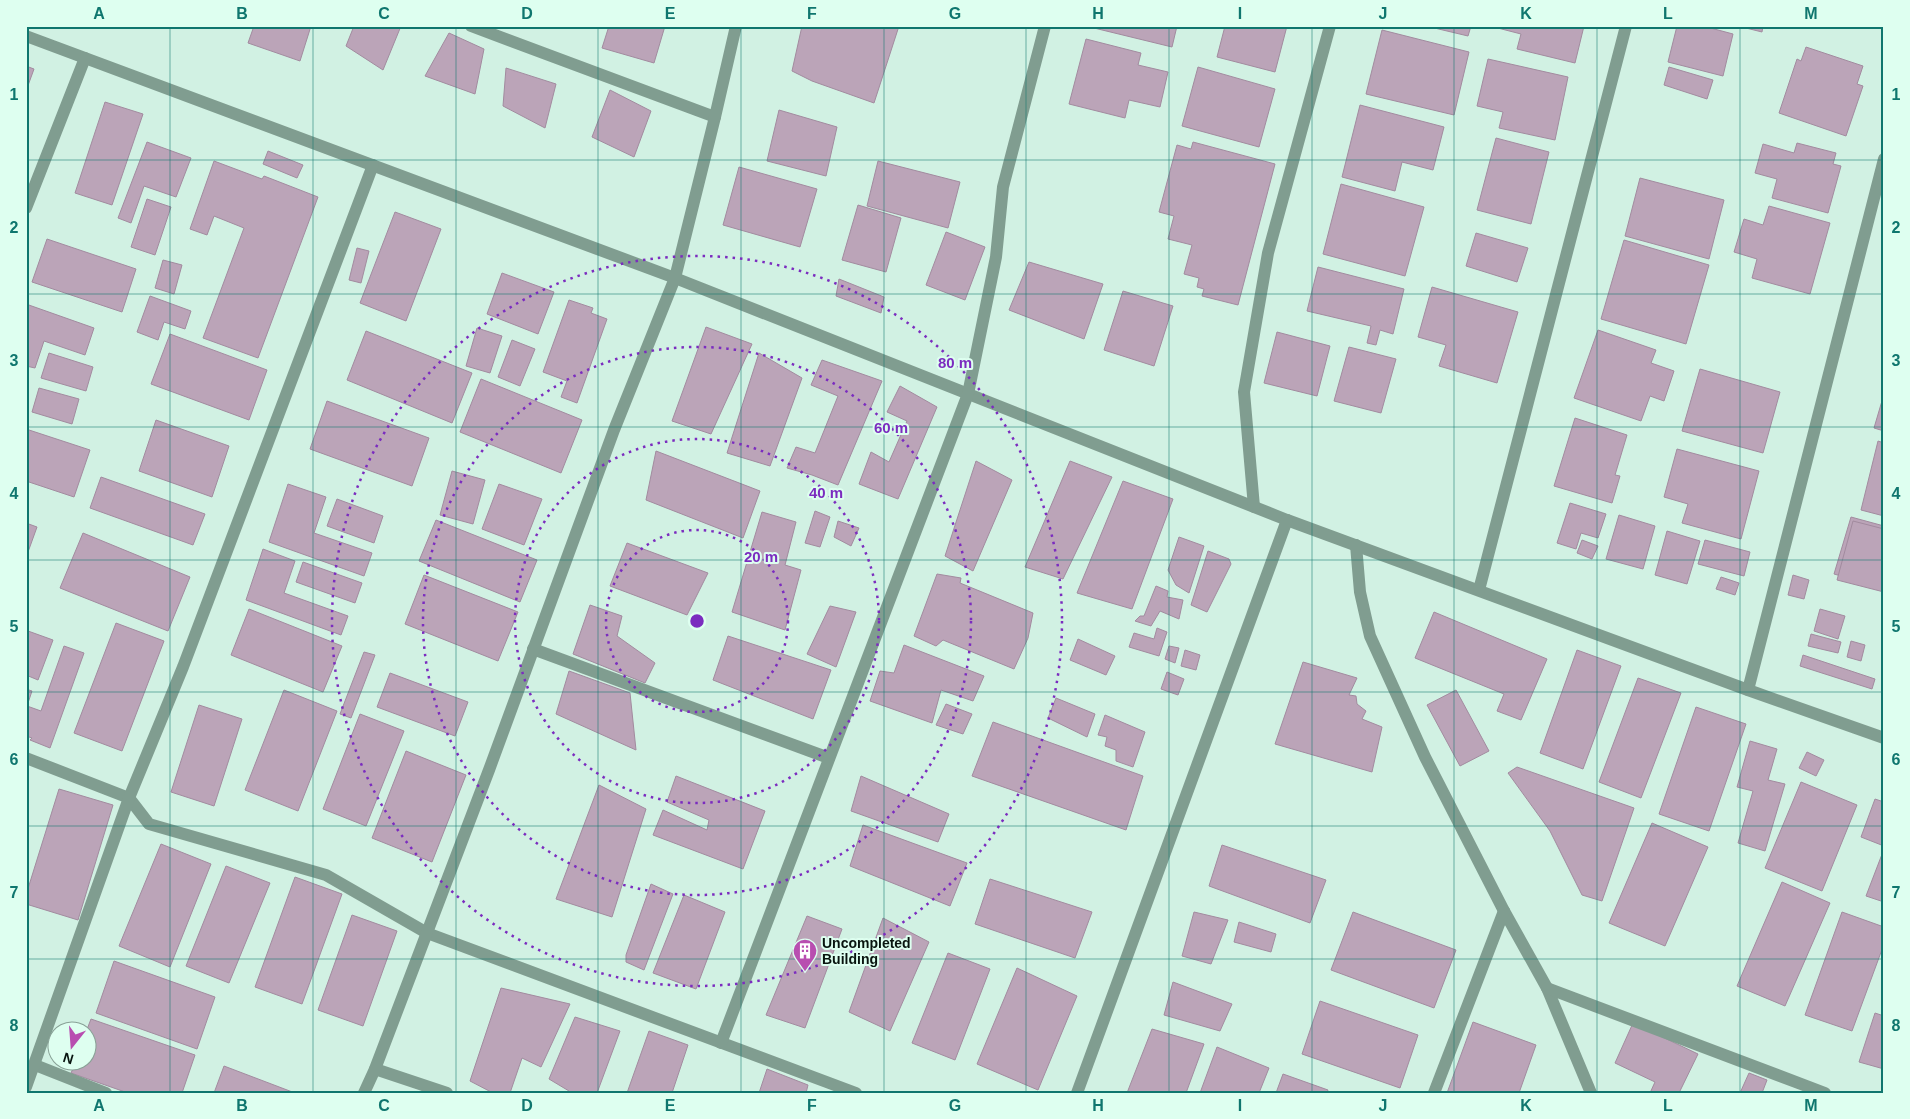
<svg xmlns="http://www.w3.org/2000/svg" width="1910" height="1119" font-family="Helvetica,sans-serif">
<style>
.building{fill:#bba4b8;stroke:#a28b9f}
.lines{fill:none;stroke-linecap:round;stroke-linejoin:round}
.minor{stroke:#809d90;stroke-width:12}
.grid{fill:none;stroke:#0f766e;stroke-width:1;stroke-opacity:0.55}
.ring{fill:none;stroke:#7b2cbf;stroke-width:2.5;stroke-dasharray:2.5 5}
.labels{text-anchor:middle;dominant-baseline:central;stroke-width:4;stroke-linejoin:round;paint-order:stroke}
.poi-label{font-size:14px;font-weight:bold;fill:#08140f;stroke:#defff0;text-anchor:start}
.centre{fill:#7b2cbf;stroke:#defff0;stroke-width:2.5}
.ring-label{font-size:15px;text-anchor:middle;font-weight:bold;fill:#7b2cbf;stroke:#defff0;stroke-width:4;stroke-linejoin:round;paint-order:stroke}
.neatline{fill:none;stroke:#0f766e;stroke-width:2}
.grid-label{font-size:16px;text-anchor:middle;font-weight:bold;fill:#0f766e}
</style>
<rect width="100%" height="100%" fill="#d1f1e3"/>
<g class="building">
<polygon points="254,26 311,26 300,61 248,43"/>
<polygon points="354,26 401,26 383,70 346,46"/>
<polygon points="609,26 665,26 654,63 602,48"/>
<polygon points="802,26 899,26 874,103 812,81 792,71"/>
<polygon points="1094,26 1177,26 1172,47 1094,28"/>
<polygon points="1225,26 1287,26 1275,72 1217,57"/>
<polygon points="1426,26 1471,26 1468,36"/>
<polygon points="1490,26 1584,26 1575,63 1517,49 1521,34"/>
<polygon points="1677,26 1703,26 1733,34 1723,76 1668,62"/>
<polygon points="1738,26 1763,26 1762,32"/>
<polygon points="1382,30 1469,52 1454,115 1366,94"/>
<polygon points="449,33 484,49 475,94 425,76"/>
<polygon points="1086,39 1141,53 1138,65 1168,72 1160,107 1129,100 1125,118 1069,104"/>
<polygon points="1806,47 1863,66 1857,84 1863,86 1846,136 1779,113 1797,59 1801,61"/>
<polygon points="1488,59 1568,77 1555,140 1499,128 1503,112 1477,106"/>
<polygon points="26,66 34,69 26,91"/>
<polygon points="1198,67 1275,89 1259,147 1182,126"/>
<polygon points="1669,67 1713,80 1707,99 1664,85"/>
<polygon points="506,68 556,84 545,128 503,106"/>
<polygon points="610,90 651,111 634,157 592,137"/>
<polygon points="105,102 143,114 112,205 75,193"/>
<polygon points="1360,105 1444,127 1433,170 1402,162 1395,191 1342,177"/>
<polygon points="779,110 837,127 826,176 767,161"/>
<polygon points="1496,138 1549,152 1531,224 1477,210"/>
<polygon points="147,142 191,158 176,197 144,186 131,223 118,218"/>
<polygon points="1193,142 1275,164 1238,305 1202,296 1204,289 1197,287 1199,278 1184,274 1192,245 1168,239 1174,216 1159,212 1177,145 1191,149"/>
<polygon points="1797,143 1836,153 1833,164 1841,166 1828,213 1772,198 1777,179 1755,173 1763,144 1794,153"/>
<polygon points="268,151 303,165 297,178 263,164"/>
<polygon points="214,161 262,179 264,176 318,197 258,358 203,338 244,228 214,216 207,235 190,229"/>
<polygon points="878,161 960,182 948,228 867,206"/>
<polygon points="739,167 817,189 800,247 723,225"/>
<polygon points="1640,178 1724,200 1709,259 1625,236"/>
<polygon points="1341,184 1424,207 1405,276 1323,254"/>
<polygon points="147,199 171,207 155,255 131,247"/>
<polygon points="858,205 901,218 886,272 842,260"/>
<polygon points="1769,206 1830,223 1810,294 1752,278 1757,259 1734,252 1744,219 1763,225"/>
<polygon points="395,212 441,229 406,321 360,303"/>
<polygon points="946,232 985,247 965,300 926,285"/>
<polygon points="1476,233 1528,248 1517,282 1466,266"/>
<polygon points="47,239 136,269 122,312 32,282"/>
<polygon points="1624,240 1709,265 1686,344 1601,319"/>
<polygon points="357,248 369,251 361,283 349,280"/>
<polygon points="163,260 182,265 174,294 155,288"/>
<polygon points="1029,262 1103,284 1084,339 1009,310"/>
<polygon points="1318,267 1404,289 1393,334 1380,330 1376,345 1367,343 1371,326 1307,311"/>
<polygon points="502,273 554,292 538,334 487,314"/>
<polygon points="839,279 884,297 881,313 836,296"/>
<polygon points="1432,287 1518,312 1497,383 1439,366 1446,345 1418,337"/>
<polygon points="1123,291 1173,306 1154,366 1104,350"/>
<polygon points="150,296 191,311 185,329 164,322 158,340 137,332"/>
<polygon points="569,300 593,308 591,313 607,319 577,403 561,397 567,381 543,372"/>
<polygon points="26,304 94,328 85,355 44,341 35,368 26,366"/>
<polygon points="706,327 752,344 711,434 672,421"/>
<polygon points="477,328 502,336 490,373 466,366"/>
<polygon points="1598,330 1656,350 1651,363 1674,371 1664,401 1650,396 1641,421 1574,398"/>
<polygon points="366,331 472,373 452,423 347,380"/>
<polygon points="1277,332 1330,346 1317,396 1264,383"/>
<polygon points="170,334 267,370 249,420 151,384"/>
<polygon points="512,340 535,349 520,386 498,377"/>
<polygon points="1349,347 1396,359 1381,413 1334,401"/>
<polygon points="49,353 93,367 86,391 41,378"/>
<polygon points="759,353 802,378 770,466 727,453"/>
<polygon points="822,360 882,381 838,485 812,475 787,468 796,447 815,453 838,396 811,385"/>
<polygon points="1700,369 1780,392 1763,453 1682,431"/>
<polygon points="481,379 582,420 561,473 460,432"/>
<polygon points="900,386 937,407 898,499 859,484 871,452 889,462 907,421 887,412"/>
<polygon points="39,388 79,399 72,424 32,412"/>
<polygon points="1884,394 1884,431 1874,428"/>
<polygon points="327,401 429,438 412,486 310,449"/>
<polygon points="1575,418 1627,435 1615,475 1620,476 1612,503 1554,486"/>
<polygon points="156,420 229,446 212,497 139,471"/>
<polygon points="26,429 90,450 74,497 26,481"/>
<polygon points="1878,441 1884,443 1884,516 1861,510"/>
<polygon points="1677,449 1759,471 1741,539 1682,523 1688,504 1664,497"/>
<polygon points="656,451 760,491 743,538 646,500"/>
<polygon points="976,461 1012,480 973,571 945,556"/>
<polygon points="1070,461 1112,477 1063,579 1025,567"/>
<polygon points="452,471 485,480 473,524 440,515"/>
<polygon points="101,477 205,514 193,545 90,508"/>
<polygon points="1123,481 1173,499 1132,609 1077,593"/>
<polygon points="288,484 326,497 314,533 372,553 364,576 269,542"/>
<polygon points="499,484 542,499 524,545 482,529"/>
<polygon points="337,499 383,516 374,543 327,526"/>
<polygon points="1570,503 1606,514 1598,538 1581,533 1576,549 1557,543"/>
<polygon points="815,511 830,517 820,547 805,543"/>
<polygon points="762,512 796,522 785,565 801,570 785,630 732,612"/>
<polygon points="1619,515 1655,526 1643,569 1606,559"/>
<polygon points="1851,517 1884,526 1884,588 1834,574"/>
<polygon points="436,520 537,560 520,602 419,561"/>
<polygon points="838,521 859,528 851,546 834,537"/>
<polygon points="1853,521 1884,529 1884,592 1837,580"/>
<polygon points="26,523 37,527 28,552 26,551"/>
<polygon points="1667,531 1700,541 1687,584 1655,575"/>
<polygon points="83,533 190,577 168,631 60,588"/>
<polygon points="1179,537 1204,546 1189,593 1176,585 1168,570"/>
<polygon points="1582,540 1598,546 1592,559 1577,553"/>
<polygon points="1705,540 1750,552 1744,576 1698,564"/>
<polygon points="627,543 708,573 687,615 610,586"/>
<polygon points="263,549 295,561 284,593 348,616 341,635 246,600"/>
<polygon points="1208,551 1229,559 1231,564 1207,612 1191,605"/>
<polygon points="303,562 362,583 355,603 296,582"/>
<polygon points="937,574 961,578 960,583 1033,613 1028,638 1014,669 943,640 936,646 914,636"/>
<polygon points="424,575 518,612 498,661 405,624"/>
<polygon points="1793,575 1809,580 1804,599 1788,595"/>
<polygon points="1721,577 1739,583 1735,595 1716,589"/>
<polygon points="1156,586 1168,591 1167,597 1183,600 1179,619 1160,611 1151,626 1135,621 1140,616 1144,616"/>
<polygon points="590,605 622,616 617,636 655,663 645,683 573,654"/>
<polygon points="830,606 856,612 836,667 807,654"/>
<polygon points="249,609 342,646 323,692 231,655"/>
<polygon points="1820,609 1845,616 1838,639 1814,631"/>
<polygon points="1434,612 1547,659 1521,720 1497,711 1504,694 1415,658"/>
<polygon points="116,623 164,641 122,751 74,733"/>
<polygon points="1157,628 1167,632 1159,656 1129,647 1134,633 1154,639"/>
<polygon points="28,631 53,640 38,680 26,675 26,636"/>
<polygon points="1811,634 1841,642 1838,653 1808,646"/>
<polygon points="728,636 831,670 813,719 713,680"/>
<polygon points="1078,639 1115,656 1106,675 1070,660"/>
<polygon points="1851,641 1865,645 1861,661 1847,657"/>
<polygon points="904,645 984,676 973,701 941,690 932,723 870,701 880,671 894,673"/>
<polygon points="64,646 84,653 50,748 30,740 32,738 26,736 26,689 32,691 27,706 41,711"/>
<polygon points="1169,646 1179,648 1175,663 1165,659"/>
<polygon points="1185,650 1200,655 1196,670 1181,666"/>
<polygon points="1577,650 1621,666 1583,769 1540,753"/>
<polygon points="364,652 375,655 351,718 340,714"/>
<polygon points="1803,655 1875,679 1872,689 1800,666"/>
<polygon points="1303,662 1357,678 1349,695 1356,696 1357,704 1366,711 1362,719 1382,727 1372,772 1275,744"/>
<polygon points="569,671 630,693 636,750 556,714"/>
<polygon points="1167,672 1184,679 1178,695 1161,689"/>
<polygon points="390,673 468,702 455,736 377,707"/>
<polygon points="1638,678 1681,693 1641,798 1599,782"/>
<polygon points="284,690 337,711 298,811 245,790"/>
<polygon points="1456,690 1489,751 1460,766 1427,705"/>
<polygon points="1056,698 1095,714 1087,737 1048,718"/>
<polygon points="946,704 972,714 963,734 936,725"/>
<polygon points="199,705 242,719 214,806 171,792"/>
<polygon points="1696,707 1746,724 1709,831 1659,814"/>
<polygon points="360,714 404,731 366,826 323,809"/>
<polygon points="1105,715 1145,732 1133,767 1116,761 1116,750 1105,746 1107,737 1098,735"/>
<polygon points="993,722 1143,776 1126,830 972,776"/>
<polygon points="1750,741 1777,749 1768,780 1785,784 1765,851 1738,843 1753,791 1737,787"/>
<polygon points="406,751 466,775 432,862 372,838"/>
<polygon points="1807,752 1824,760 1816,776 1799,768"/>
<polygon points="1517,767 1634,808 1602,901 1582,895 1550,831 1508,773"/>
<polygon points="676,776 765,811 743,869 653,835 663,810 707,830 709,820 667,802"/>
<polygon points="861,776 949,814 938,842 851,811"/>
<polygon points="1801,782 1857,805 1822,891 1765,868"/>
<polygon points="599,785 646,809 612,917 556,899"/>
<polygon points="59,789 113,805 78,920 26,904 26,895"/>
<polygon points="1875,799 1884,802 1884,846 1861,837"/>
<polygon points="1652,823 1708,847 1665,946 1609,923"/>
<polygon points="863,825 967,863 950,906 850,866"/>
<polygon points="161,844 211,864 170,967 119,946"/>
<polygon points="1222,845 1326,880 1310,923 1209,886"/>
<polygon points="1884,849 1884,902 1866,896"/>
<polygon points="226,866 270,883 229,983 186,966"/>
<polygon points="295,877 342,894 302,1004 255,987"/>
<polygon points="990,879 1092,912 1075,958 975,924"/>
<polygon points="1782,882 1830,903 1785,1006 1737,986"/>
<polygon points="651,884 673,894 644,970 626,962 626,955"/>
<polygon points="684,895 725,912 696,989 653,973"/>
<polygon points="1194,912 1228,920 1211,964 1182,956"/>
<polygon points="1353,912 1456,950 1434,1008 1331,970"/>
<polygon points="1842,912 1884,927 1884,944 1852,1031 1805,1015"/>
<polygon points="352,915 397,931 363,1026 318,1010"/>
<polygon points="807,916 842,929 805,1028 766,1015"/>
<polygon points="883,918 929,942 890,1031 849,1012"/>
<polygon points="1239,922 1276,934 1271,952 1234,942"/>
<polygon points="948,953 990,969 955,1060 912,1043"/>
<polygon points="114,961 215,997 197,1049 96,1013"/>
<polygon points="1017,968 1077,996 1038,1090 977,1064"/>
<polygon points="1173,982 1232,1004 1220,1031 1164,1015"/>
<polygon points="501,988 570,1004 541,1067 522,1058 510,1093 493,1093 470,1081"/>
<polygon points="1320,1001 1418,1035 1400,1088 1302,1054"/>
<polygon points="1875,1013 1884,1016 1884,1069 1859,1062"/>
<polygon points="575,1017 620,1031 597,1093 569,1093 569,1091 549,1079"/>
<polygon points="91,1019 195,1055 182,1093 128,1093 71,1073 76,1062 88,1062 86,1032"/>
<polygon points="1473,1022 1536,1045 1519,1093 1447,1093"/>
<polygon points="1633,1023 1698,1054 1679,1093 1650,1093 1655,1082 1615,1063"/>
<polygon points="1152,1029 1204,1044 1186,1093 1127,1093"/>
<polygon points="649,1031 688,1045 672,1093 627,1093"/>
<polygon points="1217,1047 1269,1068 1259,1093 1200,1093"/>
<polygon points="224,1066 295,1093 214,1093"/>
<polygon points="767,1069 808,1085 806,1093 759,1093"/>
<polygon points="1749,1073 1767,1080 1762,1093 1740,1093"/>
<polygon points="1283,1074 1328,1090 1327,1093 1276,1093"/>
</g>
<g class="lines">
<g class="minor">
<polyline points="471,26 715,117"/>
<polyline points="26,36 675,278 1287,520 1748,690 1884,738"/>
<polyline points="26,208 85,58"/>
<polyline points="1254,507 1244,392 1268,253 1330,26"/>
<polyline points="1356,545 1360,592 1370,636 1425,757 1504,911 1547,988 1591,1093"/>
<polyline points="1479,590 1626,26"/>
<polyline points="533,649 829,758"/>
<polyline points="1748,690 1884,159"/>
<polyline points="26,758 129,798 149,824 326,875 427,933 856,1093"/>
<polyline points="1547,988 1825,1093"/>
<polyline points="721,1043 968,394 996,257 1003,187 1045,26"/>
<polyline points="35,1065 106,1093"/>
<polyline points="375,1069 447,1093"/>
<polyline points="26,1087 129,798 183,667 373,165"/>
<polyline points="364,1093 375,1069 489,770 614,430 675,278 715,117 736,26"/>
<polyline points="1077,1093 1287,520"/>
<polyline points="1434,1093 1504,911"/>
</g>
</g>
<path class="grid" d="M170,26V1093M313,26V1093M456,26V1093M598,26V1093M741,26V1093M884,26V1093M1026,26V1093M1169,26V1093M1312,26V1093M1454,26V1093M1597,26V1093M1740,26V1093M26,160H1884M26,294H1884M26,427H1884M26,560H1884M26,692H1884M26,826H1884M26,959H1884"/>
<g class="ring">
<circle cx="697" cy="621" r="91"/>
<circle cx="697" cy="621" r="182"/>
<circle cx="697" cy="621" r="274"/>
<circle cx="697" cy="621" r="365"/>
</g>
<defs>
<symbol id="building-pin" viewBox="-11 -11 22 30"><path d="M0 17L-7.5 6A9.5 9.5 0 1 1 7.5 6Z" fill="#b84eb0" stroke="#defff0"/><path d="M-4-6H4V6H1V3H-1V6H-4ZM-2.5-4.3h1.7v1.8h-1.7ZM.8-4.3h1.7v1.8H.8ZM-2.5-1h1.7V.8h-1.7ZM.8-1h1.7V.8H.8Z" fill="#fff"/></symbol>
</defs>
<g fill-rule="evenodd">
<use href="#building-pin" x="791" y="937" width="28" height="38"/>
</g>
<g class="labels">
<g class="poi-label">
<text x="822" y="943">Uncompleted<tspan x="822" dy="16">Building</tspan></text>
</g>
</g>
<circle cx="697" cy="621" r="8" class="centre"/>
<g class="ring-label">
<text x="955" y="368">80 m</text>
<text x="891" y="433">60 m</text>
<text x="826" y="498">40 m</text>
<text x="761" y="562">20 m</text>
</g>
<rect width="1910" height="1119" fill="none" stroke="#defff0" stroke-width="55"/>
<g transform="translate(72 1046) rotate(197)"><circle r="24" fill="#defff0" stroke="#88a196"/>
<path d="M0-4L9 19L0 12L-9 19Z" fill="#b84eb0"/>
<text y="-8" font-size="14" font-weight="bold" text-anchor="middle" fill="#08140f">N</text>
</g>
<rect x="28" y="28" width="1854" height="1064" class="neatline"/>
<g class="grid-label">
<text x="99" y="19">A</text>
<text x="242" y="19">B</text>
<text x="384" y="19">C</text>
<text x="527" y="19">D</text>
<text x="670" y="19">E</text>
<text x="812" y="19">F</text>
<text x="955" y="19">G</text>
<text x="1098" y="19">H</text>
<text x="1240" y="19">I</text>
<text x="1383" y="19">J</text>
<text x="1526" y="19">K</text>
<text x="1668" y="19">L</text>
<text x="1811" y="19">M</text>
<text x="14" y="100">1</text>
<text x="1896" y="100">1</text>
<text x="14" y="233">2</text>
<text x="1896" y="233">2</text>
<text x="14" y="366">3</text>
<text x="1896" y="366">3</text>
<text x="14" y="499">4</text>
<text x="1896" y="499">4</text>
<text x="14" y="632">5</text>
<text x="1896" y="632">5</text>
<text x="14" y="765">6</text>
<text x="1896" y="765">6</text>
<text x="14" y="898">7</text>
<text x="1896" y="898">7</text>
<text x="14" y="1031">8</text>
<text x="1896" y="1031">8</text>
<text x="99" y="1111">A</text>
<text x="242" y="1111">B</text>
<text x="384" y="1111">C</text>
<text x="527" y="1111">D</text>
<text x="670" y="1111">E</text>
<text x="812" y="1111">F</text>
<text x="955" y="1111">G</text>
<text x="1098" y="1111">H</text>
<text x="1240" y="1111">I</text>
<text x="1383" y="1111">J</text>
<text x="1526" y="1111">K</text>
<text x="1668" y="1111">L</text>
<text x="1811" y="1111">M</text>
</g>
</svg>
